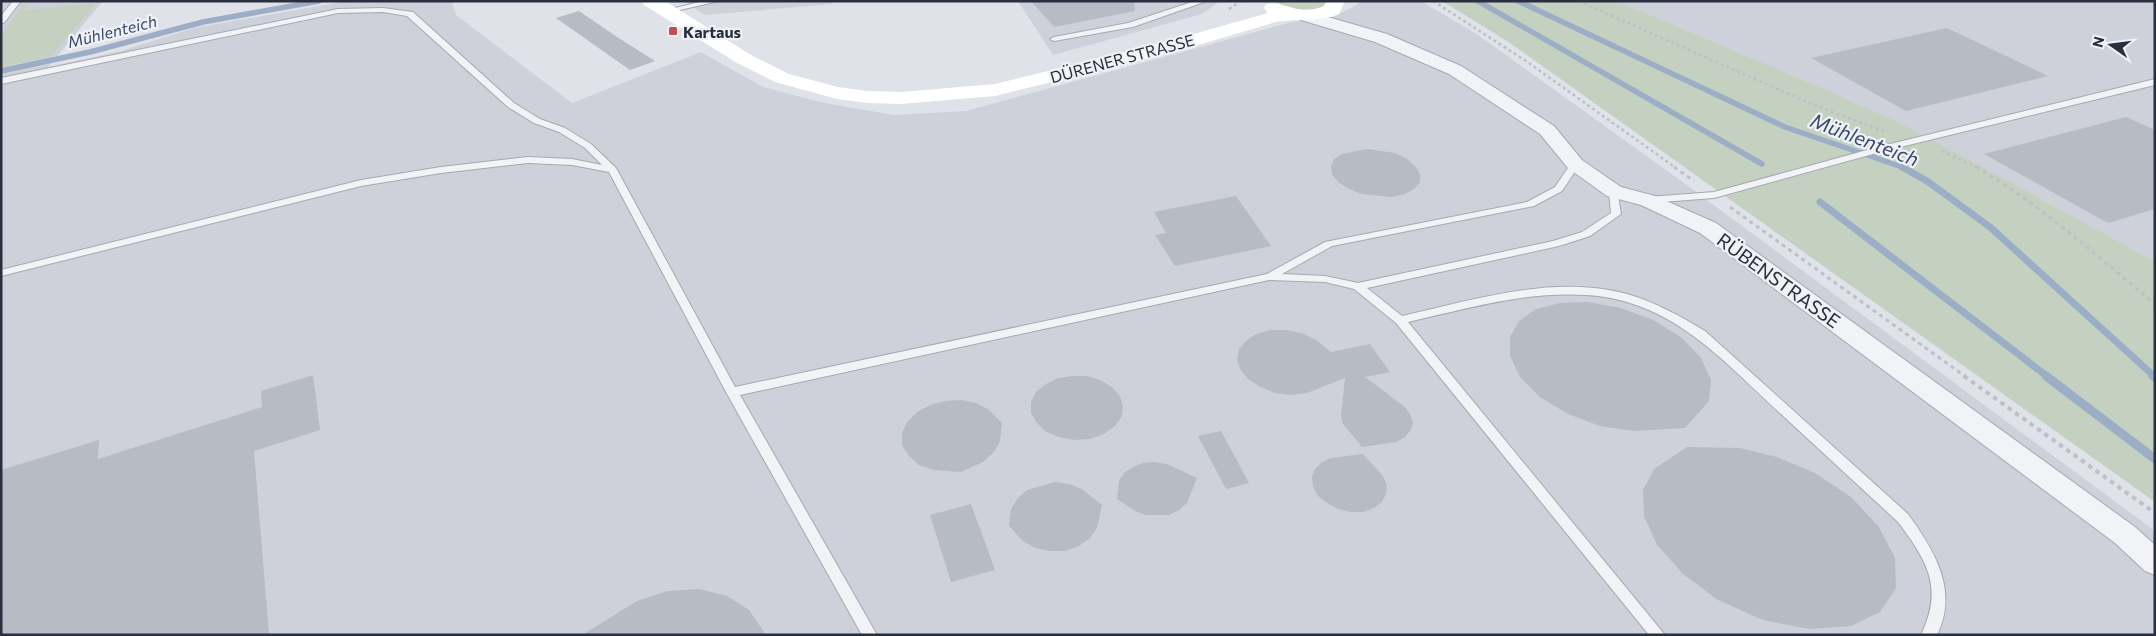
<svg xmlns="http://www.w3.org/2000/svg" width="2156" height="636" font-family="Commissioner,sans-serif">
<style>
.built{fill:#ced1d9}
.green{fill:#c4d1c1}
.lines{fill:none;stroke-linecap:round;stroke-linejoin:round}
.stream-far2{stroke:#9cadc6;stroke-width:5.5}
.stream-far1{stroke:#9cadc6;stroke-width:7}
.stream{stroke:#9cadc6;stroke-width:9}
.building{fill:#b7bbc4}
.lane-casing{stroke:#a5a9b2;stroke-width:2}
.street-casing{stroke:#a5a9b2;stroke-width:2}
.path-far2{stroke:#bec0c6;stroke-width:2.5;stroke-dasharray:3 3;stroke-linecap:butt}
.path-far1{stroke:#bec0c6;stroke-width:3;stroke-dasharray:4 4;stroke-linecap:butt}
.path{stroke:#bec0c6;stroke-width:4;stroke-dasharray:4.5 4.5;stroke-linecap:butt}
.lane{fill:#f2f3f6;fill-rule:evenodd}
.street{fill:#f2f3f6;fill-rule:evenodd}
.secondary{fill:#fff;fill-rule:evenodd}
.poi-dot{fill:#c64b53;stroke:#eff1f5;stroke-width:2}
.labels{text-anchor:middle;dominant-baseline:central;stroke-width:4.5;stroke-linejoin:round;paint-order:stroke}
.far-water-label{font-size:16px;font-style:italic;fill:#364a6f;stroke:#eff1f5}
.far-poi-label{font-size:16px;font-weight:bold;fill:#292f3e;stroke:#eff1f5;text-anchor:start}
.far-street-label{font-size:16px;fill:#292f3e;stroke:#eff1f5}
.street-label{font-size:19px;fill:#292f3e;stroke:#eff1f5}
.water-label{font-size:20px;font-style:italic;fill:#364a6f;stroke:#eff1f5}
</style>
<rect width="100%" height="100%" fill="#dfe2e8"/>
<g class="built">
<polygon points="1,1 103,1 48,67 121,51 194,28 347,1 452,1 456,15 572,103 701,52 763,87 824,103 894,115 966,111 1292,22 1334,17 1363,1 1421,1 1478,35 1673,175 2155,531 2155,635 1,635"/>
<polygon points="684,1 832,1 832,4 705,15"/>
<polygon points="1018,1 1220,1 1202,14 1053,55"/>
<polygon points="1618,1 2155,1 2155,261 1929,138 1827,90"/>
</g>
<g class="green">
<polygon points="26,1 32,1 25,10 97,3 50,57 1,67 1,35"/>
<path d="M1277,1H1327L1323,7C1310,11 1287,13 1277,1Z"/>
<polygon points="1442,1 1618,1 1827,90 1893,120 1944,146 2155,261 2155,502 1507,41"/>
</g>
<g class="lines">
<g class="stream-far2">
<polyline points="1478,1 1762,164"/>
<polyline points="1518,1 1785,127 1905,168"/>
<polyline points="1,71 90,52 203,22 319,1"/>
</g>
<g class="stream-far1">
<polyline points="1902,167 1927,181 1990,227 2155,377"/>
<polyline points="1820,202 2048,377"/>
</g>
<g class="stream">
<polyline points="2046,376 2155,459"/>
<polyline points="2153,376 2155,377"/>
</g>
</g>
<g class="building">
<polygon points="1031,1 1134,1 1135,11 1054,27"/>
<polygon points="579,11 614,35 655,61 630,70 556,18"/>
<polygon points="1947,28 2048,76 1906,111 1811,58"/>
<polygon points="2126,117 2155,130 2155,209 2108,223 1984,154"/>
<polygon points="1367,149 1395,153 1407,159 1415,166 1420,174 1420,182 1414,189 1405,194 1392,197 1362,194 1349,189 1338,182 1332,174 1331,166 1334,159 1342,154"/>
<polygon points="1236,196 1271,246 1175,266 1155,235 1166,233 1154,212"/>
<polygon points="1588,302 1621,308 1653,320 1681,337 1701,358 1711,380 1709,401 1685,428 1634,431 1600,426 1568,414 1540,397 1520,377 1510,356 1510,337 1519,321 1536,309 1560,303"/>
<polygon points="1270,330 1286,330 1302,333 1316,340 1331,352 1370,344 1390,372 1365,377 1405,407 1410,414 1413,422 1411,430 1405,437 1396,442 1362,447 1343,424 1341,416 1345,378 1307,393 1291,395 1275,393 1260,387 1248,379 1240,369 1237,359 1239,349 1246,341 1256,334"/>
<polygon points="313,375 320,430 254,451 269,635 1,635 1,470 99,440 98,459 262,407 261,391"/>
<polygon points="1072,376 1087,376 1100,380 1112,387 1120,396 1123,406 1122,416 1115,426 1104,434 1090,439 1074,440 1059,437 1046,432 1037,423 1031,413 1031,402 1036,392 1046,384 1058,378"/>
<polygon points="961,400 976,403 988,409 1002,423 1000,441 994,452 983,462 961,472 959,470 960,472 934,470 919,465 909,456 902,445 902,433 907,422 917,412 930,405 945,401"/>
<polygon points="1221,431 1249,483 1226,489 1198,436"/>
<polygon points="1687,447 1740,448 1777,457 1815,473 1851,497 1879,527 1895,558 1896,588 1880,612 1851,626 1809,629 1763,620 1718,600 1683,574 1657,545 1644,516 1643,490 1654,469"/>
<polygon points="1363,454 1383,476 1387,485 1386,494 1382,502 1374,508 1363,512 1351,512 1338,509 1327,503 1318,496 1313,487 1312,477 1315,469 1322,462 1331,458"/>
<polygon points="1155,462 1167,464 1197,478 1187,503 1179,510 1169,515 1146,515 1135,511 1117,499 1119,481 1124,473 1133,467 1143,463"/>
<polygon points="1055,482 1069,484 1082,489 1102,505 1097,528 1090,538 1079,546 1066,551 1050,551 1035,548 1023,541 1009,526 1011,509 1018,498 1027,490"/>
<polygon points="971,504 995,570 951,582 930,515"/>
<polygon points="699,589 727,596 749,610 766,635 582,635 637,601 668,591"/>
</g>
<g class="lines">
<defs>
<g id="lane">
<polygon points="13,1 21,1 4,23 1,23 1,16"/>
<polygon points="703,1 719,1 667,13 663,11"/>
<polygon points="1195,1 1207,1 1133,27 1054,41 1050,39 1054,37 1128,23"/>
<path d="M383,8L413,12L514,103L540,119L565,128L591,144L616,168L735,387L1267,274L1325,242L1527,202L1555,187L1572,162H1578L1580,164L1562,191L1534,206L1332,246L1282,274L1325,276L1358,283L1553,241L1582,232L1611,213L1609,192L1614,189L1617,190L1621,214L1590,236L1559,246L1367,288L1402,316C1473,300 1554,274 1627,294C1655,302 1680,316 1705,331L1908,514C1934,550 1959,590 1937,635H1921C1944,587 1927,561 1898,522C1859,486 1820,450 1781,414C1722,360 1672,300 1586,295C1526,291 1466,309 1408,322L1665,635H1649L1396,323L1354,289L1325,282L1269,280L740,395L877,635H862L726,392L609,172L572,165L528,163L441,173L361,186L1,276V270L361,180L441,167L528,157L572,159L602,165L585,148L559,132L534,123L508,107L407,16L383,12L338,13L1,84V78L338,9Z"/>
<polygon points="2155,79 2155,85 1884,151 1714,198 1648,203 1643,200 1648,197 1714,192 1878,147"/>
</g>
<polygon id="street" points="1307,11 1387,34 1461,66 1554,126 1582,160 1621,187 1655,196 1716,223 2135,527 2155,545 2155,575 2145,571 2115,543 1700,233 1641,205 1607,196 1568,168 1540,134 1449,74 1375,42 1301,20 1299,16 1301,12"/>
</defs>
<use href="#lane" class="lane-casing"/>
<use href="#street" class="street-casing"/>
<g class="path-far2">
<polyline points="1433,1 1526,61 1676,168"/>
<polyline points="1578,1 1814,105 1886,132"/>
<polyline points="1229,9 1241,1"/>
<polyline points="1942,151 1978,168"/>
</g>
<g class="path-far1">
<polyline points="1674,167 1694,181"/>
<path d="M1976,167C2041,205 2097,256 2155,304"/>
<polyline points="1730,207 1966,377"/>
</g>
<polyline class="path" points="1964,376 2155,513"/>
<use href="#lane" class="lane"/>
<use href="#street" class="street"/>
<path class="secondary" d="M642,1H665L751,55L789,74L838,87L867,91L901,92L995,84L1165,42L1268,13L1264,8L1266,4C1285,0 1298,17 1324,6L1326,1H1345L1339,14C1317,23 1298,18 1276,22L1178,51L995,96L901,104L867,103L837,99L775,82L737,63L644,5Z"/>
</g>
<rect class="poi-dot" x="668" y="26" width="10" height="10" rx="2.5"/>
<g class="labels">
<g class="far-water-label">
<text transform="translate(112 31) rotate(-14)">Mühlenteich</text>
</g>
<g class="far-poi-label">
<text x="683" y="31">Kartaus</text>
</g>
<g class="far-street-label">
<text transform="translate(1122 58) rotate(-15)">DÜRENER STRASSE</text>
</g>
<g class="street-label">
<text transform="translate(1779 280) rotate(36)">RÜBENSTRASSE</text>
</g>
<g class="water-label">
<text transform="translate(1865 139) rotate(21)">Mühlenteich</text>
</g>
</g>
<rect width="2156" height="636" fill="none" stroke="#292f3e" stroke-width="5"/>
<g transform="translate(2111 45) rotate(284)" stroke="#eff1f5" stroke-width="4" paint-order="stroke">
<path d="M0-4L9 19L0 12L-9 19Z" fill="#292f3e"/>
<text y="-8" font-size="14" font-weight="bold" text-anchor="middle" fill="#292f3e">N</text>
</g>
</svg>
